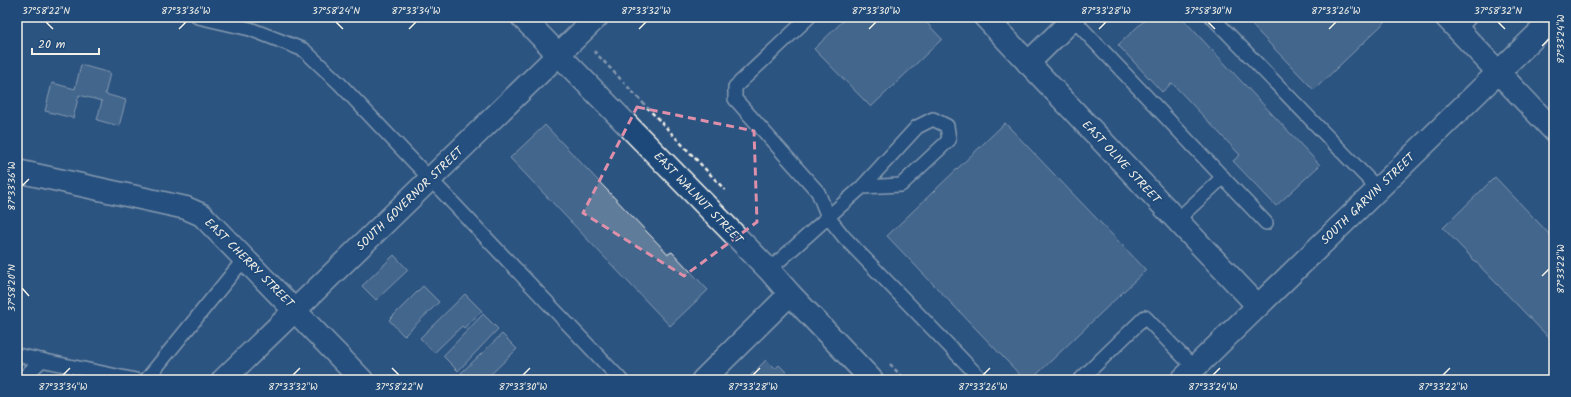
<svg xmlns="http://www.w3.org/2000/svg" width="1571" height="397" font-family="Kalam,sans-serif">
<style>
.building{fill:#5e7b9a;stroke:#f4f1e8}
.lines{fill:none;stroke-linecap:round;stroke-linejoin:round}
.lane-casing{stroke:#f4f1e8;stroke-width:16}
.street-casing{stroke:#f4f1e8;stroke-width:25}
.secondary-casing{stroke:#f4f1e8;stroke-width:25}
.path{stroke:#f4f1e8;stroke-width:2.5;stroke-dasharray:4 3;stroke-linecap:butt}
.lane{stroke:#1f4a7a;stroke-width:13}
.street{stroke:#1f4a7a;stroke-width:22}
.secondary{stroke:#1f4a7a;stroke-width:22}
.marked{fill:none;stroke:#de8fa9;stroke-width:3;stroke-dasharray:8 5;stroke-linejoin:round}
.ticks{fill:none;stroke:#f4f1e8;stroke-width:1.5}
.labels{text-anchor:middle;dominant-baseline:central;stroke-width:3.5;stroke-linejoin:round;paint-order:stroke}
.street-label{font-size:12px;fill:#f4f1e8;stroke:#1f4a7a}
.neatline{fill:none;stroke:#f4f1e8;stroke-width:1.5}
.ticks-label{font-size:10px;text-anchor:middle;fill:#f4f1e8}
</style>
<rect width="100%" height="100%" fill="#2c5481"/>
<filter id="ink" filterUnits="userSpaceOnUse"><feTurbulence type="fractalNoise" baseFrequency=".025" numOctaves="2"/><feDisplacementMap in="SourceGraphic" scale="8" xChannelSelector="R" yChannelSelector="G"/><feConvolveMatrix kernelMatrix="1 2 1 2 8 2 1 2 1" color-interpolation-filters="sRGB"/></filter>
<g filter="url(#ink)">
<g class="building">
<polygon points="847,17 921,17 942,39 871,107 814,49"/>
<polygon points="1148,17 1181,17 1320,165 1276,206 1233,161 1240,155 1172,83 1162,92 1118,45"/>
<polygon points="1244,17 1387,17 1388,19 1314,90"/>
<polygon points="81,65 110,73 105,94 126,100 119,126 97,120 102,101 79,95 73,118 45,111 52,83 75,89"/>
<polygon points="1005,123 1146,270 1031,380 1025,380 887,236"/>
<polygon points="545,125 668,254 672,252 708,290 670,326 510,158"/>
<polygon points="1495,177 1554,239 1554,343 1443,228"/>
<polygon points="394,255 408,270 376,300 362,286"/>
<polygon points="423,286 439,302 404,336 389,320"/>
<polygon points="465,294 482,311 464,328 462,326 434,353 420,338"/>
<polygon points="483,314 498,329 458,371 443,356"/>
<polygon points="502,334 517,349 485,380 468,380 461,373"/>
<polygon points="766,360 775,369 779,365 794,380 746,380"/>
</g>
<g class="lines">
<defs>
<g id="lane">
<polyline points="198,17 250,29 304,50 340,84 621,380"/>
<polyline points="809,17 735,87 735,99 818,192 828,217 862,187 917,127 933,119 947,126 949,140 901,185 862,187"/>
<polyline points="1212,17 1378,189"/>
<polyline points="1073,19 1266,223"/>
<polyline points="1458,30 1470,17"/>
<polyline points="1177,220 1223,177"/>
<polyline points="769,270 828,217 844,237 982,380"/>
<polyline points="17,355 136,380"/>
<polyline points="21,380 42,360"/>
<polyline points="146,380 245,258"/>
<polyline points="1080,380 1145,317 1194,368"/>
</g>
<g id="street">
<polyline points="985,17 1258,306"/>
<polyline points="1446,17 1554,131"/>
<polyline points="1028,63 1075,17"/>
<polyline points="17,171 186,208 202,215 362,380"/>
<polyline points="703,380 790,294"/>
</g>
<g id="secondary">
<polyline points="522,17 769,270 790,294 872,380"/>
<polyline points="223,380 597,17"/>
<polyline points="1182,380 1554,18"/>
</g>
</defs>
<use href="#lane" class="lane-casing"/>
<use href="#street" class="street-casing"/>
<use href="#secondary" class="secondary-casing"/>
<g class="path">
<polyline points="594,51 725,190"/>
<polyline points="890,364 905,380"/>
</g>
<use href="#lane" class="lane"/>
<use href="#street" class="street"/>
<use href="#secondary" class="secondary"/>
</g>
</g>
<path d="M0 0H1571V397H0ZM637,107L754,131L757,222L684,276L583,213Z" fill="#2c5481" fill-opacity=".55" fill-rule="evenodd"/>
<path class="marked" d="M637,107L754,131L757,222L684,276L583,213Z"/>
<path class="ticks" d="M46,22L53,29M336,22L343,29M1208,22L1215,29M1498,22L1505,29M179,29L186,22M409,29L416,22M639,29L646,22M869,29L876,22M1099,29L1106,22M1329,29L1336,22M1542,46L1549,39M22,186L29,179M1542,276L1549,269M22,288L29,296M392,368L399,375M63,375L70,368M293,375L300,368M523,375L530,368M753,375L760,368M983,375L990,368M1213,375L1220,368M1443,375L1450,368"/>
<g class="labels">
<g class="street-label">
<text transform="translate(1121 162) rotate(47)">EAST OLIVE STREET</text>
<text transform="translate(698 198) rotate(46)">EAST WALNUT STREET</text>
<text transform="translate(410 199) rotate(-44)">SOUTH GOVERNOR STREET</text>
<text transform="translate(1368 199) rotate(-44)">SOUTH GARVIN STREET</text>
<text transform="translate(249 263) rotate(45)">EAST CHERRY STREET</text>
</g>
</g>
<rect width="1571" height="397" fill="none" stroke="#1f4a7a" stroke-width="44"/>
<path d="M32 48v6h67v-6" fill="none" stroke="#f4f1e8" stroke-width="2"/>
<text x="38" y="48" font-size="12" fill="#f4f1e8" stroke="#1f4a7a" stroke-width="3" paint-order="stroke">20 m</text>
<rect x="22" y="22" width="1527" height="353" class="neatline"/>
<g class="ticks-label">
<text x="46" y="14">37°58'22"N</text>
<text x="186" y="14">87°33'36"W</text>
<text x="336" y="14">37°58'24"N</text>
<text x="416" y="14">87°33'34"W</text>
<text x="646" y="14">87°33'32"W</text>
<text x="876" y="14">87°33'30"W</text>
<text x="1106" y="14">87°33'28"W</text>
<text x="1208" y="14">37°58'30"N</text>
<text x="1336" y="14">87°33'26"W</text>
<text x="1498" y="14">37°58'32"N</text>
<text transform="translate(1560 39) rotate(-90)" y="4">87°33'24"W</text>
<text transform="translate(11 186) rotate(-90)" y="4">87°33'36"W</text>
<text transform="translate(1560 269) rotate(-90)" y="4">87°33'22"W</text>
<text transform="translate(11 288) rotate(-90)" y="4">37°58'20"N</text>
<text x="63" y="390">87°33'34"W</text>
<text x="293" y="390">87°33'32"W</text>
<text x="399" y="390">37°58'22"N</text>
<text x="523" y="390">87°33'30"W</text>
<text x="753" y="390">87°33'28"W</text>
<text x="983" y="390">87°33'26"W</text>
<text x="1213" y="390">87°33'24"W</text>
<text x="1443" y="390">87°33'22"W</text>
</g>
</svg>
